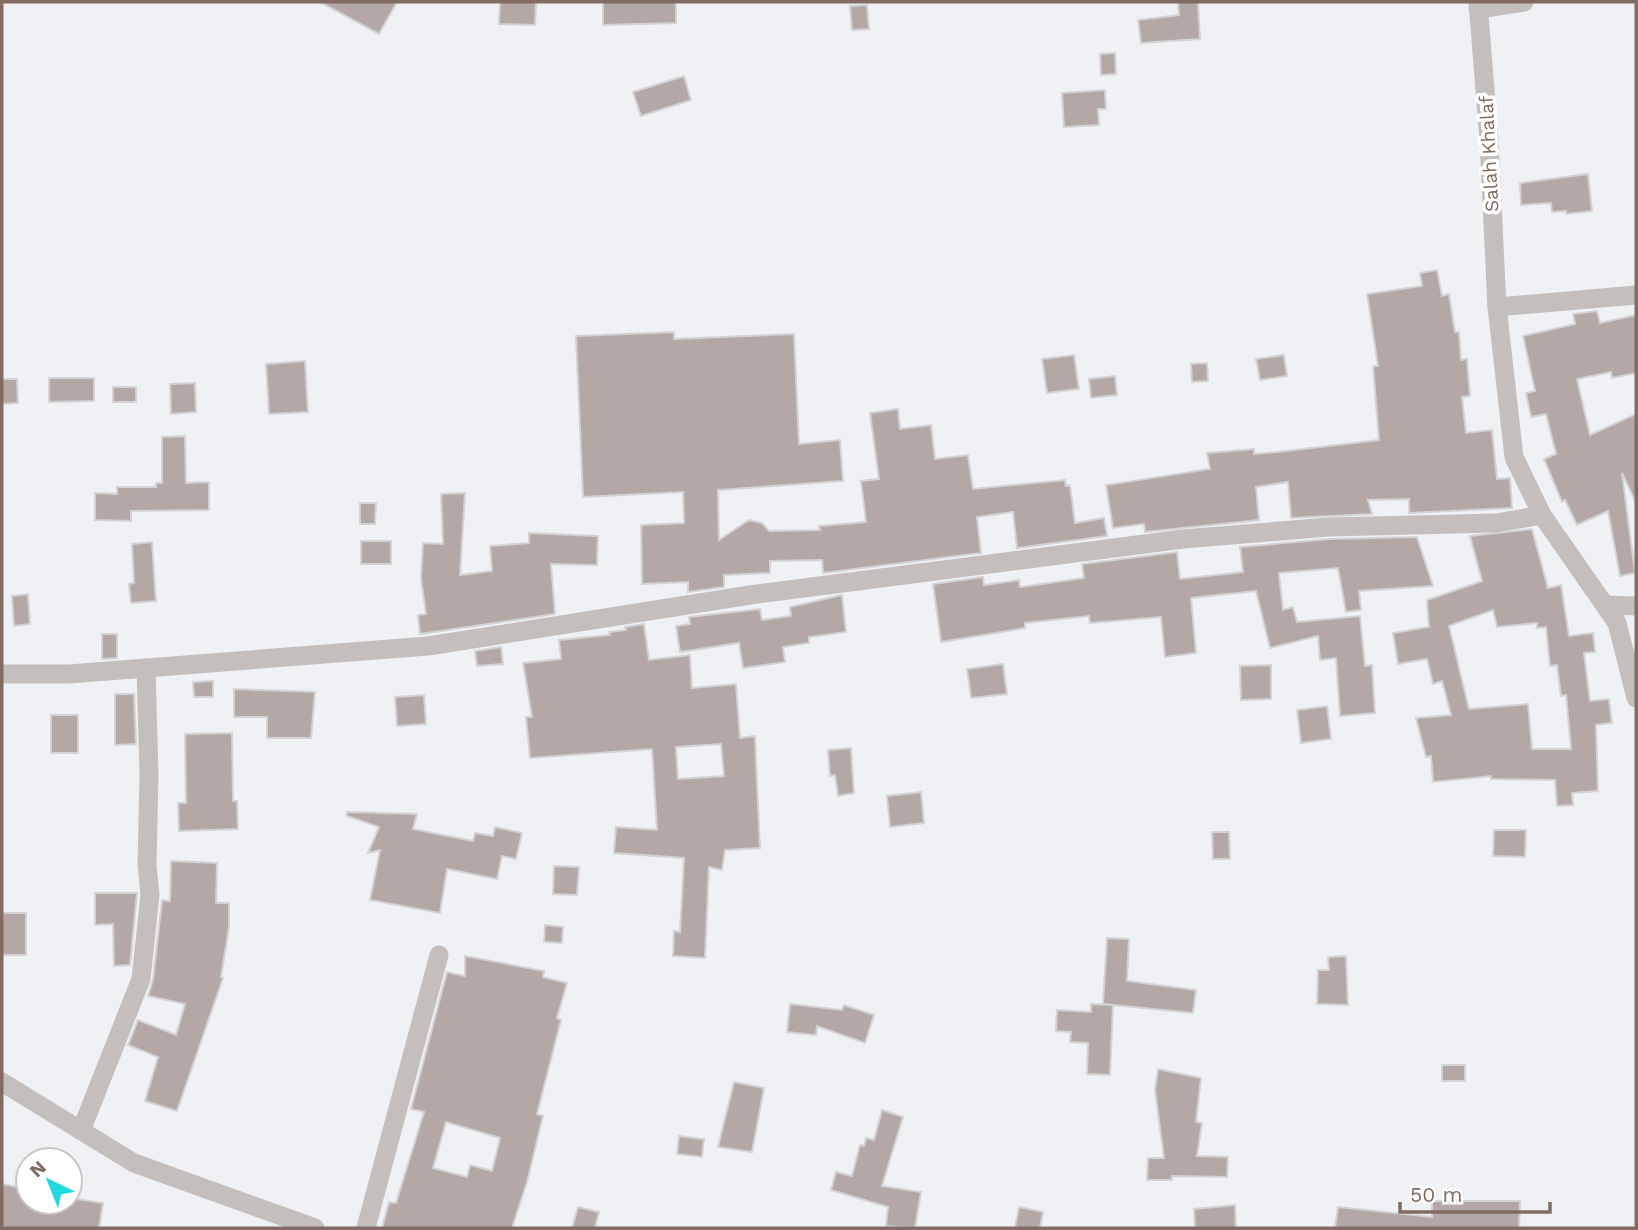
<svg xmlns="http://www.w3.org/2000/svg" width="1638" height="1230" font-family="'Work Sans',sans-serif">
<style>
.building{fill:#b3a8a6;stroke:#d3d3d5;stroke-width:2;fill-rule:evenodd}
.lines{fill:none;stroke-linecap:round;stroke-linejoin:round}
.minor{stroke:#c4bfbd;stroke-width:19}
.labels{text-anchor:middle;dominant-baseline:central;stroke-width:7;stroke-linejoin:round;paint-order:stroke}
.street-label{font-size:19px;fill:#816b63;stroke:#fff}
</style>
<rect width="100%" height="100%" fill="#f0f1f4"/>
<g class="building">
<polygon points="320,2 397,2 379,34"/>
<polygon points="500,2 536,2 535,25 499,24"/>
<polygon points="603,2 676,2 676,23 603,25"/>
<polygon points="1178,2 1198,2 1200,39 1141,43 1138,20 1179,15"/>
<polygon points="867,5 869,29 852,30 850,6"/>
<polygon points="1115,53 1116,74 1101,75 1100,54"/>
<polygon points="684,76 691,100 641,116 633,92"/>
<polygon points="1105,90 1106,109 1098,109 1099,125 1064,127 1062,93"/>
<polygon points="1588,174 1592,211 1566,214 1566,211 1552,212 1551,203 1521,205 1520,183"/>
<polygon points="1437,270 1442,296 1449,294 1455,332 1459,332 1461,360 1467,359 1470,396 1462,397 1466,433 1492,430 1497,479 1510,478 1512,508 1409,513 1409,499 1368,500 1372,514 1291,518 1288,482 1256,487 1259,520 1145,532 1144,524 1113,528 1106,485 1210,469 1207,453 1254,449 1254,454 1277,452 1379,440 1373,366 1378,366 1367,294 1422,286 1420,273"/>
<polygon points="1597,311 1600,323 1636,315 1636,373 1612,378 1611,372 1577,379 1590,435 1636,414 1636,503 1622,473 1635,573 1620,576 1608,511 1577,525 1565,500 1562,502 1544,459 1556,454 1546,414 1531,417 1526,393 1535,391 1523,336 1575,324 1573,314"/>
<polygon points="674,332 674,339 794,334 799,444 840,440 843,481 718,490 719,540 749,520 762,523 769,531 820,530 819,526 866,522 861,481 879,479 870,413 898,409 900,429 931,425 935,459 968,455 973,489 1065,480 1066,486 1070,485 1075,523 1104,518 1107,536 1017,548 1013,512 977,517 981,553 823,573 822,560 770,561 770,573 724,575 724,587 688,592 688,582 642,584 641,525 684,523 683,492 583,497 576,336"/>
<polygon points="1074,355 1079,389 1047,393 1042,359"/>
<polygon points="1284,355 1287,376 1260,380 1256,359"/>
<polygon points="305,361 308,412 269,414 266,364"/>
<polygon points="1207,363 1208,381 1192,382 1191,364"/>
<polygon points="1115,376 1117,395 1091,398 1089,379"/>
<polygon points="49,378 94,378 94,401 49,402"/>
<polygon points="2,379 17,379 18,403 2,404"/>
<polygon points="195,383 196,412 171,414 170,384"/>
<rect x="113" y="387" width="23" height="15"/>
<polygon points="185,436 186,483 209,482 209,510 131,511 131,521 95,520 95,493 117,494 117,487 156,487 156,483 162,483 162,437"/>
<polygon points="465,493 460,575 492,571 490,546 529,543 529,533 598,536 597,565 551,564 555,614 420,634 418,615 426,614 421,578 423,543 443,544 441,494"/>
<polygon points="360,503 376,503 375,524 360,524"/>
<path d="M1532,529L1548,588L1561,585L1569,636L1593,633L1595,652L1584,653L1590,701L1609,699L1612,723L1596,725L1598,791L1572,793L1573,805L1557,806L1555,780L1491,779V776L1433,782L1431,756L1426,757L1416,718L1451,715L1442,681L1433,684L1427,659L1398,664L1393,633L1429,627L1427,600L1482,581L1470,536ZM1493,610L1497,627L1537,623V628L1546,627L1550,666L1557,665L1561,696L1566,695L1571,749H1532L1528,704L1469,709L1449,626Z"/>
<polygon points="1417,537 1433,586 1359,591 1361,610 1346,612 1338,568 1279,573 1283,610 1293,607 1297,622 1360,616 1365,666 1372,665 1375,713 1340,716 1336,658 1320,660 1318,636 1270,648 1256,591 1191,598 1196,653 1165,657 1161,617 1090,623 1089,616 1025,623 1025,628 941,642 933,584 983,577 984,585 1019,580 1020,587 1084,578 1082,564 1177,552 1180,579 1243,572 1240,547 1330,539"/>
<rect x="361" y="541" width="30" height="23"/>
<polygon points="152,542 156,601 131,603 129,584 134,583 132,544"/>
<polygon points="28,594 30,624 14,626 12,596"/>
<polygon points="842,595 846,632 809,637 809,643 783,647 785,662 743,668 739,643 680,652 676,626 690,624 689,617 760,609 762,620 791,616 790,607"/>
<path d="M644,624L649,660L690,655L692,688L736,684L740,738L755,736L760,848L725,850L722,870L709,867L705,958L673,956L674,931L680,932L684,858L614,853L616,827L657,830L652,749L530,758L526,717H532L523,663L561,659L559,640L610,635L609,632L626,630L625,627ZM721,744L724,776L678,779L676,747Z"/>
<polygon points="102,634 117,634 117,658 102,659"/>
<polygon points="501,647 503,664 477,666 475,651"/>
<polygon points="1003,664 1007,694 971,698 967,669"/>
<polygon points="1271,665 1271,699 1241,700 1240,666"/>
<polygon points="213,681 213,697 194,697 193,682"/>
<polygon points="234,689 315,692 311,738 267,738 267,717 234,717"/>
<polygon points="115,694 134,694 136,744 115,745"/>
<polygon points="424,695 426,724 397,726 395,697"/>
<polygon points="1327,706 1331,739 1301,743 1297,710"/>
<rect x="51" y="715" width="27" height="38"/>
<polygon points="232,733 233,801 237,801 238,829 179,831 178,803 186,803 185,734"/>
<polygon points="851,748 854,793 838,796 835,775 830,776 828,750"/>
<polygon points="921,792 924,823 890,827 887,796"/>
<polygon points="347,812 417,814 413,829 473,841 475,833 493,836 495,827 522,833 516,859 502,856 497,879 447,869 440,913 370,900 380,850 368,853 379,827 347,816"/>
<polygon points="1494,830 1526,830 1525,857 1493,856"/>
<polygon points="1212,832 1229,832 1230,859 1213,859"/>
<polygon points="171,861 217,863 216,903 229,903 229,927 221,977 223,978 177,1111 145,1101 158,1057 128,1045 138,1020 176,1035 185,1004 148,996 153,980 162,900 170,901"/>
<polygon points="554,866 579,867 577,895 553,894"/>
<polygon points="95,893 137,893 130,965 114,966 113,924 95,925"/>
<rect x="2" y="913" width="24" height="42"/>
<polygon points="545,925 563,927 562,943 544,942"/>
<polygon points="1107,938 1129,939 1127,981 1196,990 1193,1013 1103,1004"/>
<path d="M465,956L544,971L543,977L567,983L557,1018L561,1020L537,1114L543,1116L527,1182L512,1228H382L389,1202L396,1203L424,1112L411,1109L447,972L465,976ZM446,1122L500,1138L492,1171L470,1165L467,1177L433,1168Z"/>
<polygon points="1346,956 1348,1005 1317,1004 1318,970 1329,970 1328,957"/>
<polygon points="790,1004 842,1010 844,1005 874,1015 865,1043 817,1026 816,1035 787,1032"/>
<polygon points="1091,1004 1113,1005 1110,1075 1087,1074 1088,1043 1070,1042 1071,1032 1056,1031 1057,1010 1091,1012"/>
<rect x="1442" y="1065" width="23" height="16"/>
<polygon points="1158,1069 1201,1078 1196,1122 1202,1123 1197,1156 1228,1157 1227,1177 1172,1176 1172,1180 1147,1180 1148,1158 1164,1158 1155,1090"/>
<polygon points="734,1082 764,1088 752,1152 718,1147"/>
<polygon points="882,1110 903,1117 882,1186 921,1192 915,1228 886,1226 888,1207 831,1190 836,1172 852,1176 860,1145 864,1146 866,1138 874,1140"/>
<polygon points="679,1136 704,1139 702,1157 677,1154"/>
<polygon points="2,1184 28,1189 28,1202 70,1202 70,1198 103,1203 99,1228 2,1228"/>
<polygon points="1432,1201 1520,1201 1519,1228 1335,1228 1338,1207 1432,1217"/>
<polygon points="1235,1205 1236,1228 1195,1228 1194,1209"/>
<polygon points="578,1207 599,1212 595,1228 572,1228"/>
<polygon points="1019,1207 1043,1212 1040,1228 1015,1228"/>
</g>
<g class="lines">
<g class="minor">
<polyline points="1478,2 1489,140 1497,307 1514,457 1542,515 1617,623 1636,698"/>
<polyline points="1478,9 1524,2"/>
<polyline points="1497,307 1636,295"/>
<polyline points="1605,605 1636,606"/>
<polyline points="2,674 69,674 428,646 750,595 1183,539 1329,527 1496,523 1542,515"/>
<polyline points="2,1082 134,1163 315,1228"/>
<polyline points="81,1131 141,979 150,895 147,865 149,775 146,668"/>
<polyline points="366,1228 439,955"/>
</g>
</g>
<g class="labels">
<g class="street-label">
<text transform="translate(1489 154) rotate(-93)">Salah Khalaf</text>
</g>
</g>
<rect width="1638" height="1230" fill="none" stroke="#816b63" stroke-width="7"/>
<g transform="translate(49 1181) rotate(317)"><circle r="33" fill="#ffffff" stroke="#cdc4c1" stroke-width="2"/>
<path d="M0-5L12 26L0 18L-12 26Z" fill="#23d9e1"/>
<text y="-10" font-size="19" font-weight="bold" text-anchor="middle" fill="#816b63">N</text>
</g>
<path d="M1400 1202v10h150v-10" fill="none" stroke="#816b63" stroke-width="3.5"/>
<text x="1410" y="1202" font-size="21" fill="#816b63" stroke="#ffffff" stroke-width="5" paint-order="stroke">50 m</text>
</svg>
